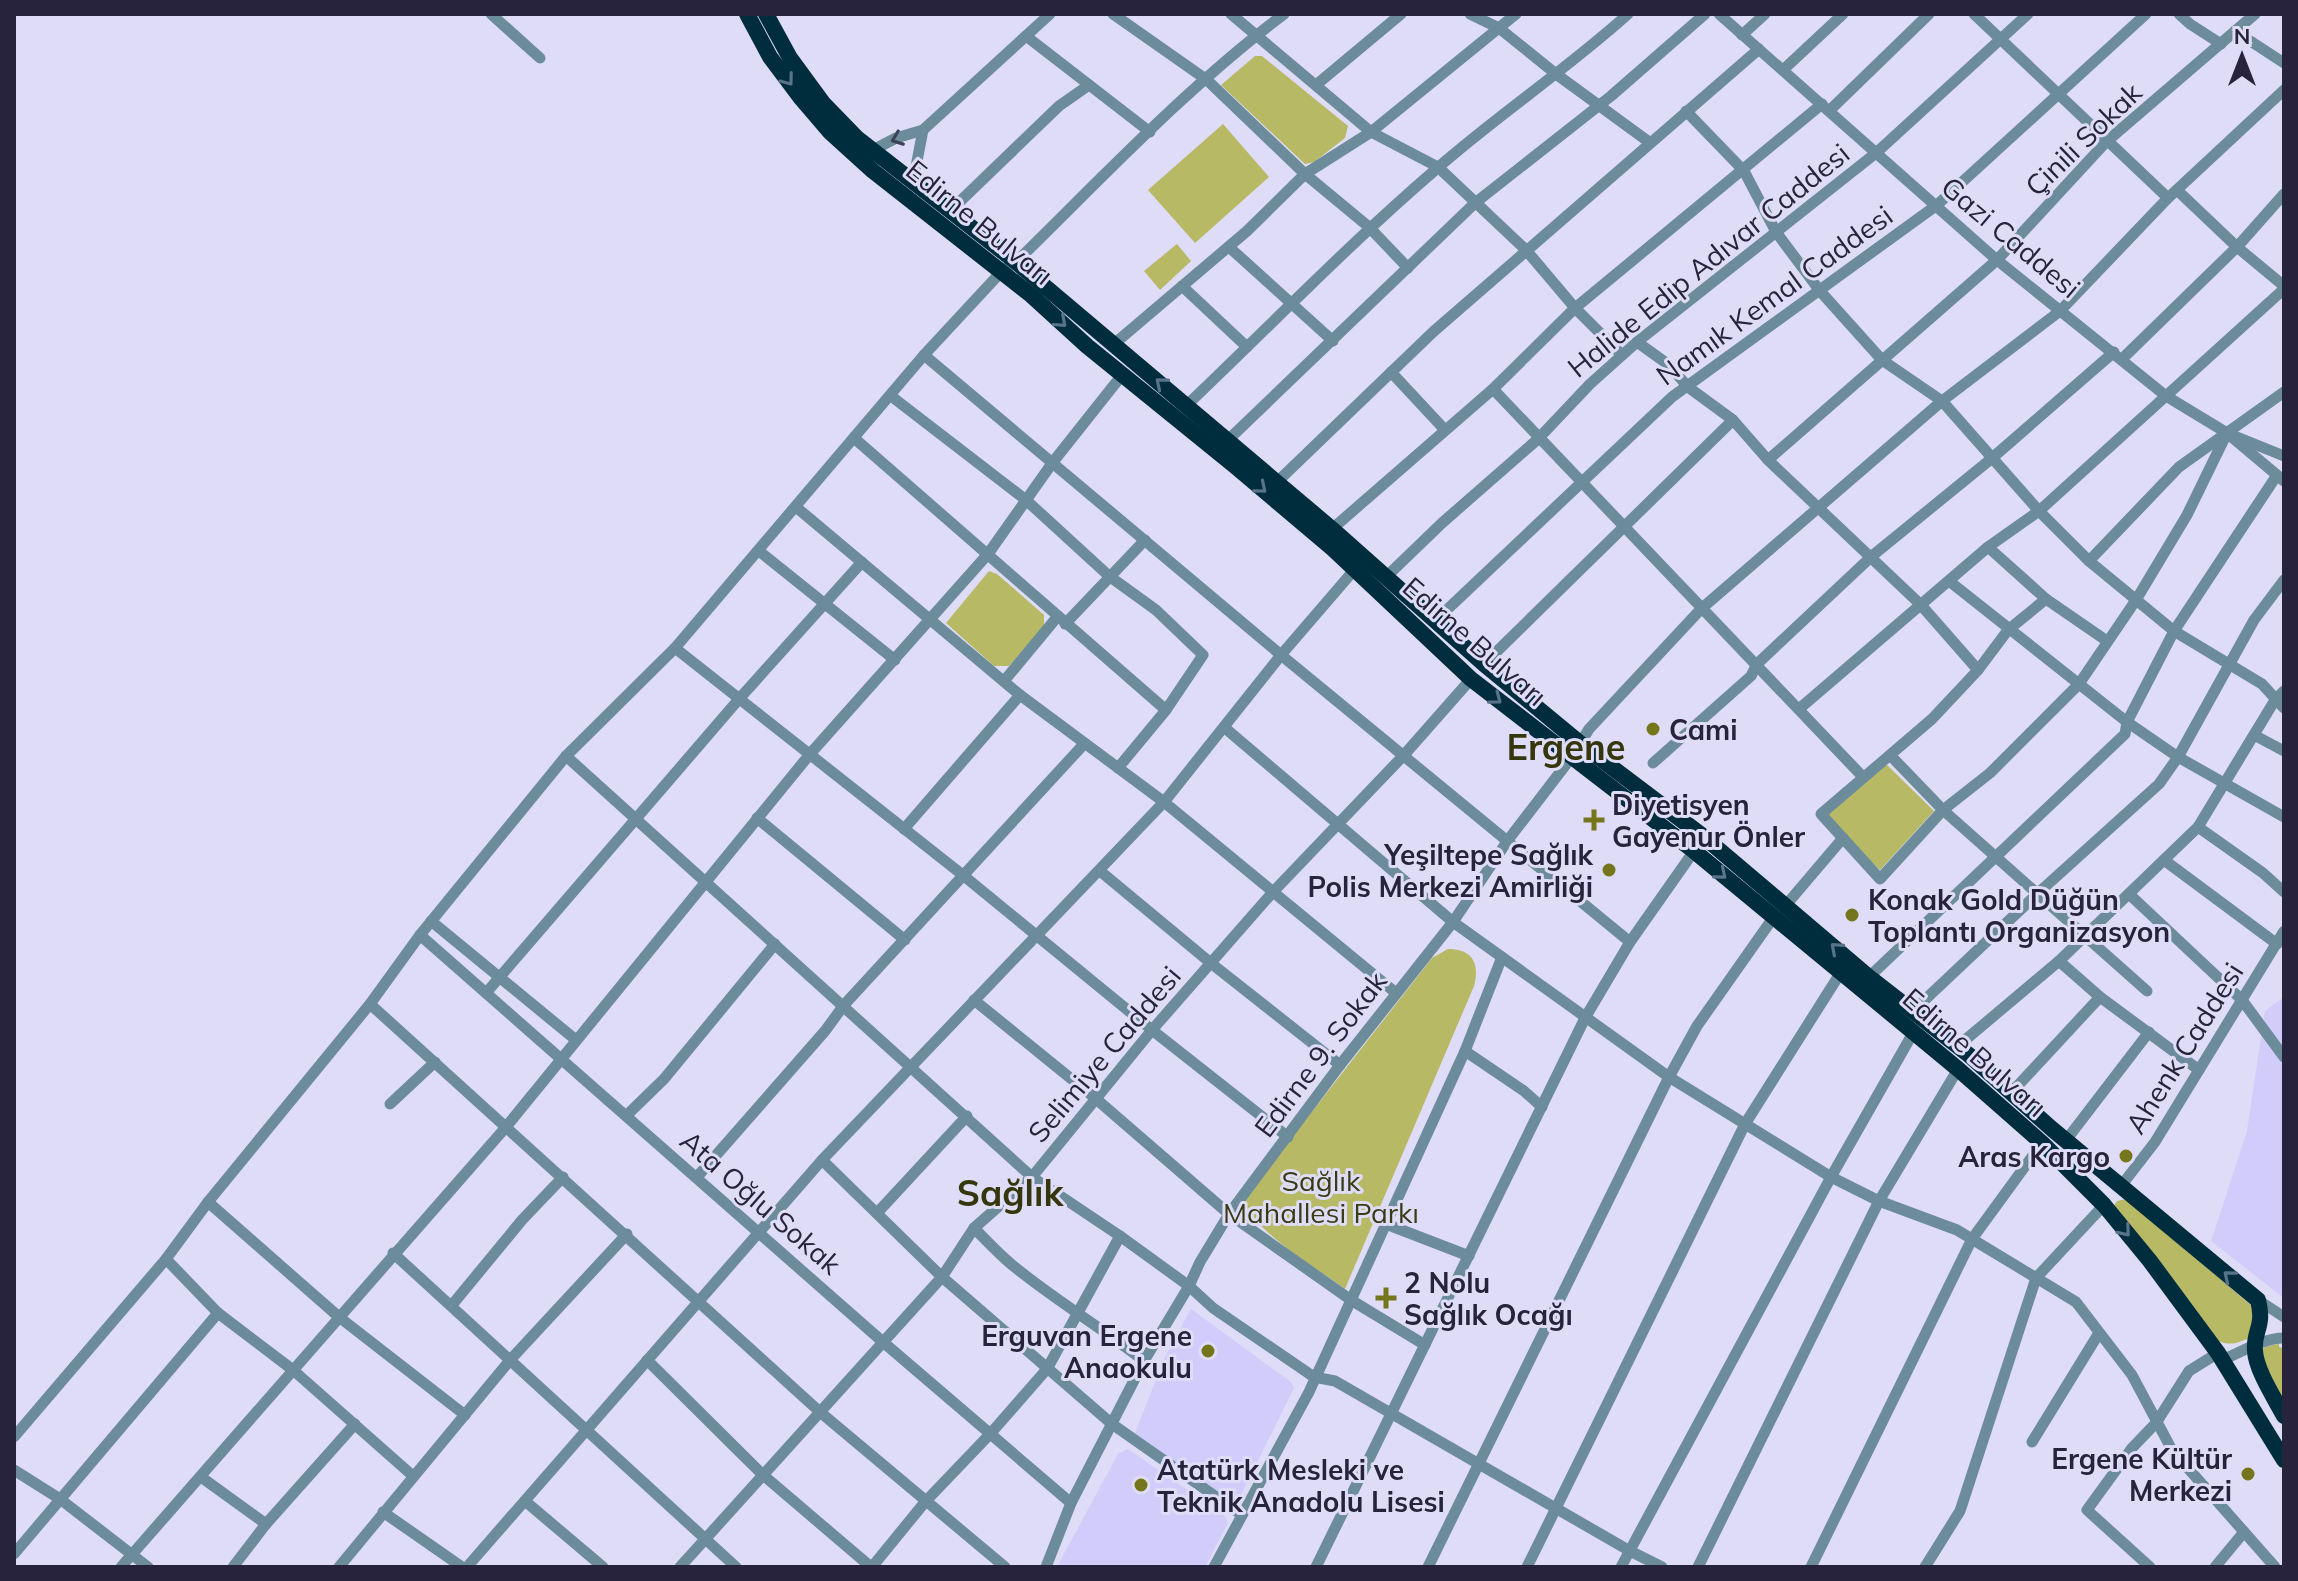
<svg xmlns="http://www.w3.org/2000/svg" width="2298" height="1581" font-family="Mulish,sans-serif">
<style>
.built{fill:#d1ccf9}
.green{fill:#b7b965}
.lines{fill:none;stroke-linecap:round;stroke-linejoin:round}
.minor{stroke:#6d8c9b;stroke-width:11}
.highway{stroke:#002d3e;stroke-width:16}
.oneway{stroke:#597388}
.oneway2{stroke:#3c4258}
.poi-dot{fill:#75761c;stroke:#dedcf7;stroke-width:3}
.labels{text-anchor:middle;dominant-baseline:central;stroke-width:6;stroke-linejoin:round;paint-order:stroke}
.street-label{font-size:28px;fill:#27233c;stroke:#dedcf7}
.poi-label{font-size:28px;font-weight:bold;fill:#27233c;stroke:#dedcf7;text-anchor:start}
.park-label{font-size:28px;fill:#3a3b15;stroke:#dedcf7}
.district-label{font-size:36px;font-weight:bold;fill:#36360d;stroke:#dedcf7}
</style>
<rect width="100%" height="100%" fill="#dedcf7"/>
<g class="built">
<polygon points="2284,997 2284,1298 2211,1241 2247,1131 2265,1011"/>
<polygon points="1191,1309 1291,1382 1294,1388 1235,1507 1135,1433 1165,1357"/>
<polygon points="1128,1449 1225,1516 1228,1523 1205,1567 1057,1567 1118,1454"/>
</g>
<g class="green">
<polygon points="1255,56 1262,56 1348,126 1345,138 1314,162 1305,164 1221,85"/>
<polygon points="1223,124 1269,177 1195,243 1148,190"/>
<polygon points="1177,244 1191,261 1160,290 1144,271"/>
<polygon points="989,571 997,574 1044,615 1044,626 1009,666 994,666 946,623"/>
<polygon points="1884,762 1934,811 1880,870 1823,816"/>
<path d="M1448,949C1473,949 1480,964 1474,986L1345,1289C1314,1266 1259,1236 1243,1200L1432,958Z"/>
<path d="M2126,1199L2253,1307L2255,1318L2249,1338C2236,1344 2229,1346 2216,1340L2113,1208L2117,1201Z"/>
<polygon points="2279,1344 2279,1347 2284,1348 2284,1403 2256,1353 2267,1346"/>
</g>
<g class="lines">
<g class="minor">
<polyline points="491,14 540,58"/>
<polyline points="1113,14 1207,80 1305,174 1369,227 1408,268"/>
<polyline points="1231,14 1371,132 1438,167 1526,250 1575,308 1622,355"/>
<polyline points="1470,14 1499,28 1556,74 1649,142"/>
<polyline points="1719,14 1997,260 2166,396 2227,433 2284,481"/>
<polyline points="1974,14 2168,198"/>
<polyline points="2179,14 2190,24 2221,44"/>
<polyline points="2235,31 2284,63"/>
<polyline points="1742,35 1765,14"/>
<polyline points="1026,36 1150,132"/>
<polyline points="1783,70 1843,14"/>
<polyline points="1316,85 1401,14"/>
<polyline points="1686,111 1744,171 1776,232 1820,291 1882,360 1942,401 2039,511 2089,561 2174,631 2262,684 2284,708"/>
<polyline points="1829,111 1929,14"/>
<polyline points="873,150 896,138 923,130 1050,14"/>
<polyline points="913,182 923,130"/>
<polyline points="2177,190 2237,247 2284,286"/>
<polyline points="949,212 1059,106 1089,85"/>
<polyline points="1229,247 1333,341"/>
<polyline points="1182,286 1247,347"/>
<polyline points="1637,342 1669,365 1688,387 1733,420 1768,460 1921,605 1978,670"/>
<polyline points="1114,344 1247,231 1305,174 1371,132 1516,14"/>
<polyline points="924,355 1281,655 1630,942"/>
<polyline points="2122,359 2237,247 2284,194"/>
<polyline points="1391,372 1445,430"/>
<polyline points="1493,389 1863,777"/>
<polyline points="891,396 1026,500 1109,576 1156,610 1203,655 1166,710 1118,768"/>
<path d="M1187,405C1269,327 1348,245 1434,171C1496,116 1566,70 1628,14"/>
<polyline points="854,438 1166,710"/>
<polyline points="1228,440 1475,203 1611,96 1705,14"/>
<polyline points="1768,460 1997,260 2106,142 2255,14"/>
<polyline points="1277,482 1433,332 1759,49"/>
<polyline points="796,507 1020,695 1164,802 1396,993"/>
<polyline points="1332,529 1493,389 1575,308 1822,104"/>
<polyline points="1988,547 2046,599 2107,641"/>
<polyline points="759,551 895,660"/>
<polyline points="2089,561 2179,467 2284,392"/>
<polyline points="1386,577 1442,523 1538,439 1590,384 1637,342 1876,153 2028,14"/>
<polyline points="1949,581 2127,722 2178,757 2284,817"/>
<polyline points="2046,599 2008,630 1978,670 1932,719 1821,814 1880,879 1943,810 1990,773 2079,684 2136,600 2187,515 2227,433 2284,456"/>
<polyline points="1435,621 1672,397 1937,205 2146,14"/>
<polyline points="1065,624 1145,540"/>
<polyline points="675,648 964,876 1152,1030 1288,1137"/>
<polyline points="1484,664 1733,420"/>
<polyline points="1004,681 1058,616"/>
<polyline points="1799,709 1988,547 2039,511 2284,289"/>
<polyline points="1225,728 1453,922 1669,1077 1831,1177 1879,1201 1957,1230 2076,1302 2132,1375 2172,1450 2275,1567"/>
<polyline points="2254,735 2284,751"/>
<polyline points="1890,755 1943,810 2147,991"/>
<polyline points="566,756 1032,1177 1120,1236 1189,1286 1213,1308 1314,1377 1335,1381 1630,1551 1662,1567"/>
<polyline points="1653,763 1751,676 1757,664 1872,556 1991,459 2114,352"/>
<polyline points="757,818 905,940"/>
<polyline points="2198,827 2263,873 2284,892"/>
<polyline points="904,829 1020,695"/>
<polyline points="2164,860 2277,944"/>
<polyline points="1100,871 1212,964 1340,1065"/>
<polyline points="2129,894 2242,1000 2284,1057"/>
<polyline points="1786,905 1843,838"/>
<polyline points="431,921 576,1040"/>
<polyline points="420,935 883,1342 1071,1503"/>
<polyline points="2059,961 2100,997 2199,1070"/>
<polyline points="1869,977 2125,734 2127,722 2174,631 2277,475"/>
<polyline points="486,993 739,699 862,562"/>
<polyline points="974,1000 1095,1098 1229,1214 1351,1300 1425,1345"/>
<polyline points="370,1004 820,1412 1005,1567"/>
<polyline points="1914,1010 2037,894 2159,784 2178,757 2254,620 2284,580"/>
<polyline points="1958,1046 2059,961 2198,827 2275,700 2284,691"/>
<polyline points="1465,1051 1524,1091 1542,1107"/>
<polyline points="2011,1093 2100,997"/>
<polyline points="390,1104 435,1062"/>
<polyline points="627,1115 664,1079 775,944"/>
<polyline points="2067,1139 2149,1032"/>
<polyline points="822,1160 942,1277 1112,1424 1242,1515"/>
<polyline points="697,1177 825,1031 844,1005 1084,744"/>
<polyline points="2121,1186 2155,1142 2284,931"/>
<polyline points="208,1202 339,1317 465,1415"/>
<polyline points="878,1212 967,1116"/>
<polyline points="1386,1224 1469,1256"/>
<path d="M974,1228C986,1240 998,1253 1011,1264C1053,1299 1101,1327 1144,1361"/>
<polyline points="393,1253 736,1567"/>
<polyline points="166,1259 218,1313 293,1370 413,1476"/>
<polyline points="2258,1300 2284,1317"/>
<polyline points="452,1305 522,1220 563,1177"/>
<polyline points="647,1360 763,1475 871,1567"/>
<path d="M2222,1360C2242,1352 2263,1338 2284,1338"/>
<path d="M14,1437L166,1259L208,1202L370,1004L420,935L566,756L675,648L924,355L1002,271L1016,262C1103,177 1187,87 1284,14"/>
<polyline points="2032,1442 2099,1333"/>
<polyline points="14,1470 60,1499 148,1567"/>
<polyline points="201,1477 266,1524"/>
<polyline points="525,1501 603,1567"/>
<polyline points="383,1512 462,1567"/>
<polyline points="14,1554 218,1313"/>
<polyline points="121,1567 506,1127 810,754 988,554 1053,462 1122,375"/>
<polyline points="233,1567 266,1524 355,1424"/>
<polyline points="339,1567 511,1359 627,1234"/>
<polyline points="467,1567 822,1160 1164,802 1281,655 1355,569"/>
<polyline points="680,1567 942,1277 974,1228 1032,1177 1152,1030 1272,893 1404,755 1471,679"/>
<polyline points="872,1567 925,1502 991,1433 1047,1369 1120,1236"/>
<polyline points="1046,1567 1071,1503 1144,1361 1189,1286 1200,1262 1229,1214 1340,1065 1453,922 1508,840 1571,758 1589,729 1701,609 1942,401 2060,311 2168,198 2284,90"/>
<polyline points="1214,1567 1309,1392 1465,1051 1502,957"/>
<polyline points="1316,1567 1585,1018 1630,942 1694,851"/>
<polyline points="1428,1567 1669,1077 1697,1026 1773,918"/>
<polyline points="1527,1567 1745,1124 1841,972"/>
<polyline points="1621,1567 1831,1177 1913,1033"/>
<polyline points="1698,1567 1879,1201 1958,1069"/>
<polyline points="1811,1567 1972,1239 2042,1143"/>
<polyline points="1925,1567 1960,1511 2036,1278 2104,1205"/>
<polyline points="2150,1567 2087,1510 2132,1448 2156,1423 2189,1371 2218,1353"/>
<polyline points="2215,1567 2244,1532"/>
</g>
<g class="highway">
<polyline points="747,14 770,57 800,97 830,132 873,171 1031,295 1087,346 1235,466 1333,549 1471,679 1694,851 1958,1069 2042,1143 2104,1205 2150,1261 2218,1353 2284,1460"/>
<path d="M766,14L790,58L823,103L857,138L1016,262L1332,529L1484,664L1581,744L1704,837L1869,977L1969,1055L2052,1129L2258,1300C2265,1327 2253,1331 2255,1351C2256,1370 2275,1399 2284,1416"/>
</g>
</g>
<defs><path id="oneway-chevron" d="M-2-3.5L2.5 0L-2 3.5" fill="none" stroke-width="1.6" stroke-linecap="round" stroke-linejoin="round" transform="scale(2)"/></defs>
<g class="oneway">
<use href="#oneway-chevron" transform="translate(788 80) rotate(53)"/>
<use href="#oneway-chevron" transform="translate(1061 322) rotate(42)"/>
<use href="#oneway-chevron" transform="translate(1161 383) rotate(-140)"/>
<use href="#oneway-chevron" transform="translate(1261 488) rotate(40)"/>
<use href="#oneway-chevron" transform="translate(1496 699) rotate(37)"/>
<use href="#oneway-chevron" transform="translate(1721 874) rotate(40)"/>
<use href="#oneway-chevron" transform="translate(1836 948) rotate(-139)"/>
<use href="#oneway-chevron" transform="translate(2125 1231) rotate(50)"/>
<use href="#oneway-chevron" transform="translate(2229 1276) rotate(-140)"/>
</g>
<use class="oneway2" href="#oneway-chevron" transform="translate(897 139) rotate(159)"/>
<g class="poi-dot">
<circle cx="1653" cy="729" r="8"/>
<path d="M1590 808h8v8h8v8h-8v8h-8v-8h-8v-8h8z"/>
<circle cx="1609" cy="870" r="8"/>
<circle cx="1852" cy="915" r="8"/>
<circle cx="2126" cy="1156" r="8"/>
<path d="M1382 1286h8v8h8v8h-8v8h-8v-8h-8v-8h8z"/>
<circle cx="1208" cy="1351" r="8"/>
<circle cx="2248" cy="1474" r="8"/>
<circle cx="1141" cy="1485" r="8"/>
</g>
<g class="labels">
<g class="street-label">
<text transform="translate(2083 139) rotate(-44)">Çinili Sokak</text>
<text transform="translate(980 222) rotate(39)">Edirne Bulvarı</text>
<text transform="translate(2011 237) rotate(40)">Gazi Caddesi</text>
<text transform="translate(1708 260) rotate(-39)">Halide Edip Adıvar Caddesi</text>
<text transform="translate(1774 295) rotate(-36)">Namık Kemal Caddesi</text>
<text transform="translate(1475 641) rotate(41)">Edirne Bulvarı</text>
<text transform="translate(2184 1048) rotate(-58)">Ahenk Caddesi</text>
<text transform="translate(1975 1052) rotate(41)">Edirne Bulvarı</text>
<text transform="translate(1104 1054) rotate(-50)">Selimiye Caddesi</text>
<text transform="translate(1320 1054) rotate(-53)">Edirne 9. Sokak</text>
<text transform="translate(761 1202) rotate(41)">Ata Oğlu Sokak</text>
</g>
<g class="poi-label">
<text x="1669" y="729">Cami</text>
<text x="1612" y="804">Diyetisyen<tspan x="1612" dy="32">Gayenur Önler</tspan></text>
<text x="1593" y="854" text-anchor="end">Yeşiltepe Sağlık<tspan x="1593" dy="32">Polis Merkezi Amirliği</tspan></text>
<text x="1868" y="899">Konak Gold Düğün<tspan x="1868" dy="32">Toplantı Organizasyon</tspan></text>
<text x="2110" y="1156" text-anchor="end">Aras Kargo</text>
<text x="1404" y="1282">2 Nolu<tspan x="1404" dy="32">Sağlık Ocağı</tspan></text>
<text x="1192" y="1335" text-anchor="end">Erguvan Ergene<tspan x="1192" dy="32">Anaokulu</tspan></text>
<text x="2232" y="1458" text-anchor="end">Ergene Kültür<tspan x="2232" dy="32">Merkezi</tspan></text>
<text x="1157" y="1469">Atatürk Mesleki ve<tspan x="1157" dy="32">Teknik Anadolu Lisesi</tspan></text>
</g>
<g class="park-label">
<text x="1321" y="1180">Sağlık<tspan x="1321" dy="32">Mahallesi Parkı</tspan></text>
</g>
<g class="district-label">
<text x="1566" y="746">Ergene</text>
<text x="1010" y="1192">Sağlık</text>
</g>
</g>
<rect width="2298" height="1581" fill="none" stroke="#27233c" stroke-width="32"/>
<g transform="translate(2242 56)" stroke="#dedcf7" stroke-width="6" paint-order="stroke">
<path d="M0-6L14 30L0 20L-14 30Z" fill="#27233c"/>
<text y="-12" font-size="22" font-weight="bold" text-anchor="middle" fill="#27233c">N</text>
</g>
</svg>
